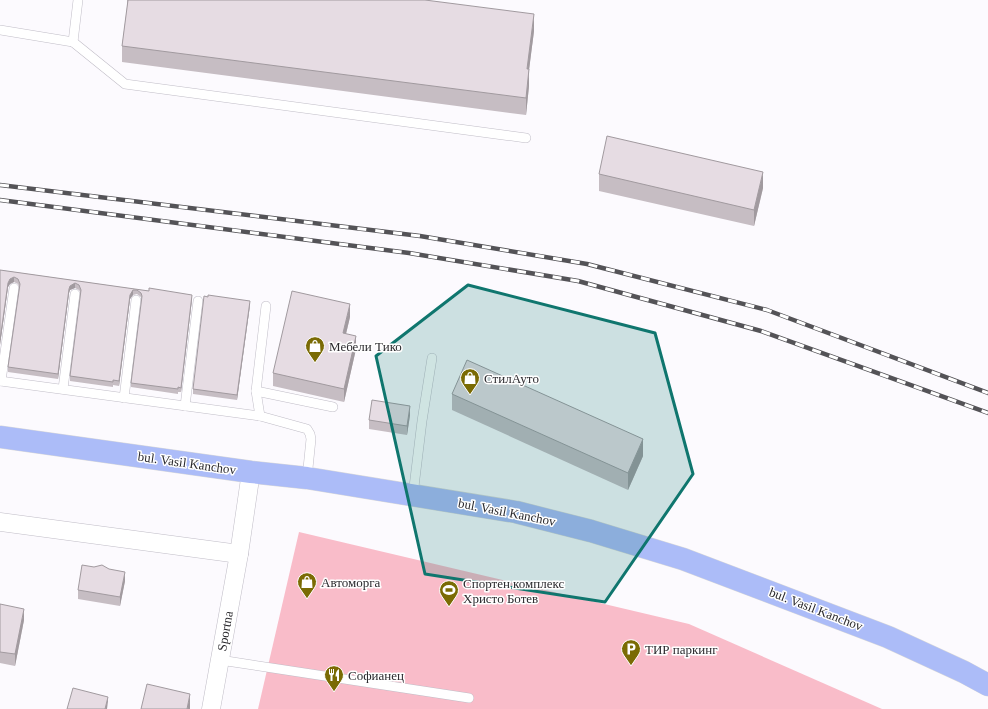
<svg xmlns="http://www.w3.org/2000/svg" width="988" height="709" font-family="Georgia,serif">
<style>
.green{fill:#f9bcc9}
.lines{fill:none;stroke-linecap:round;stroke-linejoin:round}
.service-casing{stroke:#c0bdc7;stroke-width:10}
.minor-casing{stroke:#c0bdc7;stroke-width:19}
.primary-casing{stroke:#d9d9d9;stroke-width:23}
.service{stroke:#fff;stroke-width:9}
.minor{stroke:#fff;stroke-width:18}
.primary{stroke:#acbcf8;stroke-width:22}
.rail-casing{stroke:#545357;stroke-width:4.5}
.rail{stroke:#fff;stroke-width:3;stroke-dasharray:9;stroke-linecap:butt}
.wall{fill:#c6bdc3}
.shaded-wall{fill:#a19a9f}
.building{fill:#e6dce3;stroke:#a19a9f}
.marked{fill:#0f766e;fill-opacity:0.2;stroke:#0f766e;stroke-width:3;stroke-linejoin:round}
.labels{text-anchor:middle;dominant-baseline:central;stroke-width:3;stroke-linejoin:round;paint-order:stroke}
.poi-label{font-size:13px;fill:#2b2a2e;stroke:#fff;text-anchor:start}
.street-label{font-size:13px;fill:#2b2a2e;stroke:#fff}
</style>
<rect width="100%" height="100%" fill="#fcfafe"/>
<polygon class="green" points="299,532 689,624 882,709 258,709"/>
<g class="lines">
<defs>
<g id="service">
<polyline points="0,30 73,42 78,0"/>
<polyline points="73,42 125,84 526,138"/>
<polyline points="0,381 260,416 307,429 310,434 311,439 307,478"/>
<polyline points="1,381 14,288"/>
<polyline points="63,389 75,294"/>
<polyline points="256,391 333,407"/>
<polyline points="124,398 136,300"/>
<polyline points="185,406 198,301"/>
<polyline points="260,416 256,391 266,306"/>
<polyline points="413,495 422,421 432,358"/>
<polyline points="220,660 469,698"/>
</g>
<g id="minor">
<polyline points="0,522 239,554"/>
<polyline points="211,709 239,554 251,472"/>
</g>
<polyline id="primary" points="0,437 251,472 307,478 516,512 591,531 683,559 888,637 964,672 988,685"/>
</defs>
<use href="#service" class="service-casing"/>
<use href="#minor" class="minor-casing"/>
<use href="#primary" class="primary-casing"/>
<use href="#service" class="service"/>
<use href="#minor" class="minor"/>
<use href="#primary" class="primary"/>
<defs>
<g id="rail">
<polyline points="0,185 420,236 587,264 767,310 988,393"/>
<polyline points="0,200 409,253 578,281 761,331 988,413"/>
</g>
</defs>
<use href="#rail" class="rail-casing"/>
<use href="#rail" class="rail"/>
</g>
<g class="wall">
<polygon points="127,0 425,0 534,31 529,69 529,86 526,115 122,62 122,46 127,7"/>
<polygon points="599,174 763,188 754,226 599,191"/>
<polygon points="0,270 149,291 192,299 181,392 178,392 178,394 131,387 131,383 142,299 141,297 137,294 133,295 130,299 119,386 113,385 113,387 70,381 70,376 81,294 79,290 75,288 70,290 69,293 58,379 8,372 8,367 19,288 18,284 14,282 10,284 8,287 0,345"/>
<polygon points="250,305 237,400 193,394 193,389"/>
<polygon points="350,317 346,334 356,349 344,402 273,386 273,373"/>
<polygon points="452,394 643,456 628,490 452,410"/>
<polygon points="410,415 407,435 369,429 369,420"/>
<polygon points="125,581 120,606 78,599 78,590"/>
<polygon points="0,604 24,620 15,666 0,663"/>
</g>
<g class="shaded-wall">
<polygon points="534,14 534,31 527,86 527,69"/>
<polygon points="529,69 529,86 526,115 526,98"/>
<polygon points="763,172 763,188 754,226 754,210"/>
<polygon points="14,277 14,282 10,284 8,287 0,345 0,340 8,283 10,279"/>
<polygon points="75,283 75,288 70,290 69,293 58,379 58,374 69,289 70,286"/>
<polygon points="133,290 133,295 130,299 119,386 119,381 130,295"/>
<polygon points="192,295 192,299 181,392 181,388"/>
<polygon points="250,301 250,305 237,400 237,395"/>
<polygon points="350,304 350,317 343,346 343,333"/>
<polygon points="356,336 356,349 344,402 344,389"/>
<polygon points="410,406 410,415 407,435 407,426"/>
<polygon points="643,439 643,456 628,490 628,473"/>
<polygon points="125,572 125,581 120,606 120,597"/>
<polygon points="24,609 24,620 15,666 15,654"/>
<polygon points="190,694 190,709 187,709"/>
<polygon points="108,697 108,701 107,709 105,709"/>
</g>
<g class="building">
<polygon points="128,0 425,0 534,14 527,69 529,69 526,98 122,46"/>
<polygon points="607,136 763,172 754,210 599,174"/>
<polygon points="0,270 149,291 149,288 192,295 181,388 178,387 178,389 131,383 142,296 141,293 137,290 133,290 130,295 119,381 113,380 113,382 70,376 81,290 79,285 75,283 70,286 69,289 58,374 8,367 20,284 18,279 14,277 10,279 8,283 0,340"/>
<polygon points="292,291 350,304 343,333 356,336 344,389 273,373"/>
<polygon points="208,295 250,301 237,395 193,389 204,296 208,297"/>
<polygon points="467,360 643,439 628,473 452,394"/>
<polygon points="372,400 410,406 407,426 369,420"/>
<polygon points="82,565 94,567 102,565 109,569 125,572 120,597 78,590"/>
<polygon points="0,604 24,609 15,654 0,652"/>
<polygon points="147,684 190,694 187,709 141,709"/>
<polygon points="73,688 108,697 105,709 67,709"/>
</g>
<path class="marked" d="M468,285L655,333L693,474L605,602L425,574L376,356Z"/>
<defs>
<symbol id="shop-pin" viewBox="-11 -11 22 30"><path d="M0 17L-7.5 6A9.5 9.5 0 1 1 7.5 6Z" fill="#7a6b04" stroke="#fff"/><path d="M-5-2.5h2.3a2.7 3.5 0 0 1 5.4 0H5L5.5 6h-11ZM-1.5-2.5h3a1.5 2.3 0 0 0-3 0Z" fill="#fff"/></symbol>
<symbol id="stadium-pin" viewBox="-11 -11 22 30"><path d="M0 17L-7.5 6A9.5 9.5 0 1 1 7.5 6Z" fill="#7a6b04" stroke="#fff"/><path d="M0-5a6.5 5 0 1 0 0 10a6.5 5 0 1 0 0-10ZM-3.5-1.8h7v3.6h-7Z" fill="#fff"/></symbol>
<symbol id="parking-pin" viewBox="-11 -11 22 30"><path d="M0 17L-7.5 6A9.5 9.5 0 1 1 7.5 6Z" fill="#7a6b04" stroke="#fff"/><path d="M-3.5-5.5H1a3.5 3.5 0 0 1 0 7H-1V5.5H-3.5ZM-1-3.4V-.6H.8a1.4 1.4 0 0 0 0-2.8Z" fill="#fff"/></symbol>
<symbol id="restaurant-pin" viewBox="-11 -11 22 30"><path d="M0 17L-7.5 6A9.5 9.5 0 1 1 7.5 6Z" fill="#7a6b04" stroke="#fff"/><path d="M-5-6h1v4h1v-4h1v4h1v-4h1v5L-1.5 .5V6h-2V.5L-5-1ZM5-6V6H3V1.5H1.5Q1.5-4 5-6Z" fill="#fff"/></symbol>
</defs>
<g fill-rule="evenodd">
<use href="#shop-pin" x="304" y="335" width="22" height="30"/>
<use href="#shop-pin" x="459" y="367" width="22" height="30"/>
<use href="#shop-pin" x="296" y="571" width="22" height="30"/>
<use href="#stadium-pin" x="438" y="579" width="22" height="30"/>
<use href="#parking-pin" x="620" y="638" width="22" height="30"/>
<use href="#restaurant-pin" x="323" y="664" width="22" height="30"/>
</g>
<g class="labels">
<g class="poi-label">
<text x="329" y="346">Мебели Тико</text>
<text x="484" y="378">СтилАуто</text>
<text x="321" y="582">Автоморга</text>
<text x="463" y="583">Спортен комплекс<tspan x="463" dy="15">Христо Ботев</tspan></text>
<text x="645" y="649">ТИР паркинг</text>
<text x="348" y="675">Софианец</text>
</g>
<g class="street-label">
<text transform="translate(187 463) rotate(8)">bul. Vasil Kanchov</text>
<text transform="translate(507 512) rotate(11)">bul. Vasil Kanchov</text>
<text transform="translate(816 609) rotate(21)">bul. Vasil Kanchov</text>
<text transform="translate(225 631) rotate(-80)">Sportna</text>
</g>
</g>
</svg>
